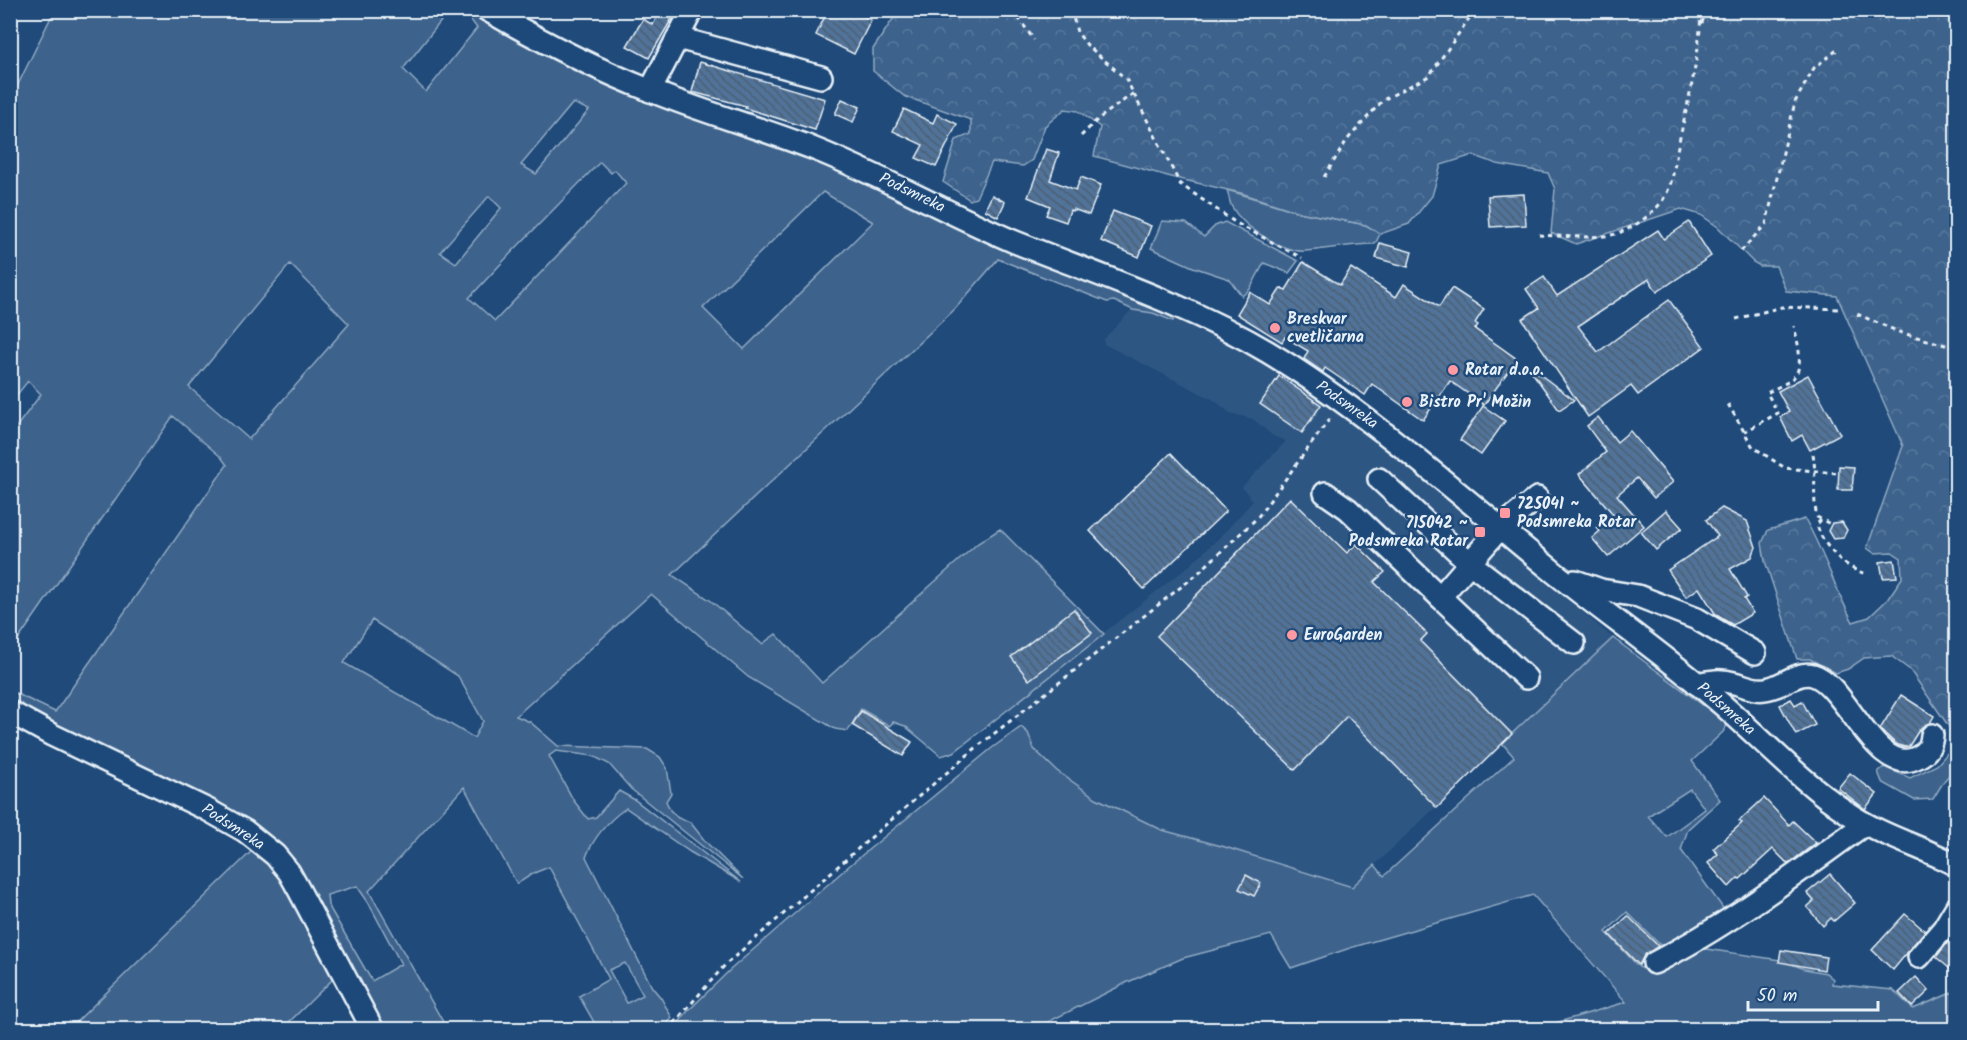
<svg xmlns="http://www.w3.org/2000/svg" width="1967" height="1040" font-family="Kalam,sans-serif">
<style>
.built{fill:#2e5683}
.grass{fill:#3c628c;stroke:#92aac2;stroke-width:1.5;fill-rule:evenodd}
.forest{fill:url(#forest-crowns);stroke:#92aac2;stroke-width:1.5}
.building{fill:url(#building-back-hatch);stroke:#e8f1f8;stroke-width:1.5}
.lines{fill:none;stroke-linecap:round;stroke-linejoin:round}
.minor-casing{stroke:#e8f1f8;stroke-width:26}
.path{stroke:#e8f1f8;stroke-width:3;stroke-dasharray:4.5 4.5;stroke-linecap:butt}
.minor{stroke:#1f4a7a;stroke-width:21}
.poi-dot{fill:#ff9aa2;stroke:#1f4a7a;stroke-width:2}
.labels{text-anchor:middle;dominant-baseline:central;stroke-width:5;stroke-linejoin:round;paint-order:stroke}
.street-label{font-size:16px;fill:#e8f1f8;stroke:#1f4a7a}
.poi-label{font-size:16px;font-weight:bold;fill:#e8f1f8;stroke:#1f4a7a;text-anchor:start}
</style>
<defs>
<pattern id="forest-crowns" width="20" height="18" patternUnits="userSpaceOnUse" patternTransform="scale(1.5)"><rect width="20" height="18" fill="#3c628c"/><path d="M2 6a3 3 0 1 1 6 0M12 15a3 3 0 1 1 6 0" fill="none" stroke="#58799d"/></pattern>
<pattern id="building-back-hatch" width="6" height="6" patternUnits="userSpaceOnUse" patternTransform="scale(1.5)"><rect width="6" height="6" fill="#517399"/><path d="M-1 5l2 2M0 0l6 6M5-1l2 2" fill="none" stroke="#4c5e72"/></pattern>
</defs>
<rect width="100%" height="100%" fill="#1f4a7a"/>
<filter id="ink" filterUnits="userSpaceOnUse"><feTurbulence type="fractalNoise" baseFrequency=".0167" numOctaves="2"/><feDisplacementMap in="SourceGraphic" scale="12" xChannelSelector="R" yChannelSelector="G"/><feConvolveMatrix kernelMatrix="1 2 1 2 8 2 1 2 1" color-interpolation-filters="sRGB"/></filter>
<g filter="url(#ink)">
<polygon class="built" points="1140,301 1256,349 1364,423 1447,499 1613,638 1352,887 1225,847 1162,830 1096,798 1057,771 1034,749 1028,733 1006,709 1189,566 1223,534 1253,501 1242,487 1286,441 1273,436 1253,419 1230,413 1214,400 1104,344 1104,339"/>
<g class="grass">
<path d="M54,11H449L403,69L426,92L477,28L466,14L463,15L457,11H466L488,24L583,70L829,163L1007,249L1171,315L1174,317L1173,321L1153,313L1133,310L1114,301L1107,302L998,259L955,309L672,575L710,600L762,644L776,634L822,683L978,543L1000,529L1104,634L954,752L941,756L905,726L893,722L890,726L861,709L848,731L835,729L748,677L651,594L516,716L530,722L558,746L647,749L660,757L667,768L671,793L666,801L670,810L678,818L690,822L705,841L743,879L631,789L609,764L593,756L556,751L549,756L574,801L588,819L596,817L619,791L635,800L741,882L690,852L626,808C609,820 594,837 586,857L652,987L661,998L672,1018L663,1029H598L579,996L609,979L549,867L534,873L517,884L464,787L369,891L447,1029H380L288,861L11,705V691L55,712L227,465L221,457L173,416L11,650V434L41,394L28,381L11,402L10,101ZM573,103L589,110L536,174L521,165ZM600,162L611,173L615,170L626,183L495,321L469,298L511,253ZM823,192L873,222L744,349L703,308ZM489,196L501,208L456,263L440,252ZM290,264L349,324L249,439L189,387ZM372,620L458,676L483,721L474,738L344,663ZM357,886L368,902L401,964L372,981L328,905L327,895ZM625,963L643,995L627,1003L609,970Z"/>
<path d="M1227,190L1299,212L1366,225L1380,234L1375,244C1351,244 1329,249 1306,251C1283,253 1243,227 1232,207C1229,202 1229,195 1227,190Z"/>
<polygon points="1162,221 1186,223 1204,237 1215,226 1225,222 1298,261 1289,273 1264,263 1250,289 1242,296 1229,279 1193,267 1151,248"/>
<path d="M1613,638L1728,724L1723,732L1692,761L1720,800L1688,829L1681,850L1728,915L1681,944L1661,946L1627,912L1606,932L1639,967L1649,971L1693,947L1780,960L1805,969L1826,973L1833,979L1832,984L1893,990L1913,1009L1956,991V1029H1535L1626,1002L1533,895L1350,948L1291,968L1271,935L1183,958L1128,982L1034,1029L673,1030L687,1012L730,970L850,865L992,748L1021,727L1028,733L1034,749L1057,771L1096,798L1162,830L1225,847L1352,887L1375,865L1384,876L1514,757L1502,743ZM1690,789L1705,809L1667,837L1648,816Z"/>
<polygon points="1954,734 1956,737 1956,767 1944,781 1933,799 1914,800 1882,782 1878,772 1884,767 1910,778 1937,765 1951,749"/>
<polygon points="258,845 275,862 338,974 282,1029 68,1030"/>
</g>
<path class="forest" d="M899,10L1956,11V737L1910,670L1891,656L1864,658L1848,669L1836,673L1810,659H1797L1765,561L1762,543L1768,530L1805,519C1824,552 1835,589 1853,622L1869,617L1887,600L1902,578L1901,558L1892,552L1874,553L1867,548L1903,446L1837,296L1786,291L1776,266H1760L1753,262L1718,227L1701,215L1681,209L1576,244L1551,233L1555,189L1548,173L1497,164L1473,155L1441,165L1432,196L1409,224L1380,234L1366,225L1299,212L1241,193L1175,178L1094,156L1100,127L1078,111L1065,109L1045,126L1032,160L1023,166L992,162L976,198L970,200L943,182L956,140L971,134V120L904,96L873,71V49Z"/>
<g class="building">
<polygon points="660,10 677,10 649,58 627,46 643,19 653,25"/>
<polygon points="828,10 852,10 871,20 854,54 816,35"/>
<polygon points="700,62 825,99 815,130 745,108 746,106 692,92"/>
<polygon points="842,99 860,107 853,122 835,114"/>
<polygon points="904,109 933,123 937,114 957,124 936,167 916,158 923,145 893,131"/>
<polygon points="1046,149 1059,153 1050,180 1076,190 1081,177 1101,185 1089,215 1073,209 1072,211 1070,210 1066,222 1046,215 1050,206 1028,197"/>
<polygon points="1524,194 1526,225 1490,227 1488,196"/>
<polygon points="992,195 1005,202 998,217 985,210"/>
<polygon points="1113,211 1151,226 1139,257 1101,241"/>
<polygon points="1689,222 1711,256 1657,292 1649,279 1578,326 1598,352 1669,300 1704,347 1638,395 1631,386 1588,417 1522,319 1539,308 1526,289 1544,277 1557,296 1658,230 1664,239"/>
<polygon points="1380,243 1412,252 1408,267 1376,258"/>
<polygon points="1303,262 1340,285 1351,268 1396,297 1404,284 1439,307 1452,288 1484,309 1475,323 1478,325 1475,329 1517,359 1484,405 1450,381 1423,420 1372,384 1365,395 1325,368 1323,372 1304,359 1308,351 1285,337 1282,342 1237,314 1250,292 1270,305 1281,288 1286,290"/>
<polygon points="1534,370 1574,400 1559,410 1532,372"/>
<polygon points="1808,375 1840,434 1810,450 1802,435 1792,441 1780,417 1789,412 1778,391"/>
<polygon points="1279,376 1321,405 1302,433 1260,404"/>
<polygon points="1483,406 1505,421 1481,455 1460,440"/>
<polygon points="1598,417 1617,442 1630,431 1673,482 1654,498 1637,478 1617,495 1644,526 1608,557 1592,538 1600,531 1597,528 1613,514 1579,474 1606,452 1587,426"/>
<polygon points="1171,453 1226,511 1144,589 1090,531"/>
<polygon points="1839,466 1854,467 1852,490 1838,490"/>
<polygon points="1290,498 1347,553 1356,544 1385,572 1374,582 1427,634 1420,641 1512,734 1437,808 1347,716 1295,770 1157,636"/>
<polygon points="1722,508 1747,521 1756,547 1752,557 1730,569 1747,597 1744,599 1753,613 1733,625 1716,615 1699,588 1686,597 1668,570 1718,536 1706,520"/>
<polygon points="1666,510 1682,528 1656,550 1641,532"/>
<polygon points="1842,522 1847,530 1843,538 1833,539 1828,531 1832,523"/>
<polygon points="1894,560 1897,577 1883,578 1880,562"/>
<polygon points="1074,609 1092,633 1029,680 1011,657"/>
<polygon points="1901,695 1934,716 1930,723 1922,727 1920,731 1919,730 1909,746 1904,747 1896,744 1880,729"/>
<polygon points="1791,699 1795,705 1802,701 1815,725 1796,735 1780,705"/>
<polygon points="861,711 912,742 903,756 852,725"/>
<polygon points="1850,773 1877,794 1865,809 1838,788"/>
<polygon points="1764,798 1789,825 1793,821 1816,843 1788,864 1773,849 1740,879 1738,878 1729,887 1708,863 1718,854 1713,849 1742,823 1739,821"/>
<polygon points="1830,874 1855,903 1834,921 1831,918 1823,926 1807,907 1814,901 1807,893"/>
<polygon points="1246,875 1261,883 1254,896 1239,889"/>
<polygon points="1905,914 1925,931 1893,970 1872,950"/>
<polygon points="1628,916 1658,946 1644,956 1639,965 1609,934"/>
<polygon points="1956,932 1956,974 1936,957"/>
<polygon points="1781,950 1826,957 1824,970 1779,962"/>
<polygon points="1916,977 1929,991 1912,1007 1899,993"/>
</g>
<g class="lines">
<defs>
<g id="minor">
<path d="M487,10C539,40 593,68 649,90C702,112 758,127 812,148C881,175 946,213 1015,242C1100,276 1189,305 1268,352C1372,415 1460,496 1555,573C1606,614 1660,652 1711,695C1757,733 1798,780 1848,813C1881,836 1921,846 1956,865"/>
<polyline points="678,38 821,77"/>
<polyline points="650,91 692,10"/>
<polyline points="1379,479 1470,563 1574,643"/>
<polyline points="1325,493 1348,509 1440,597 1500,528 1537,498"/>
<polyline points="1575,581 1601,590 1638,596 1697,619 1755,653"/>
<polyline points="1440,597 1526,678"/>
<path d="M1697,684C1710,681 1721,679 1734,683C1744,685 1754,691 1765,689C1781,688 1797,670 1813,675C1846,684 1877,780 1918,757C1928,752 1931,746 1932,735"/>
<polyline points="10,712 52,735 208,810 245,831 275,855 289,872 299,890 373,1030"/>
<polyline points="1919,957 1944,928 1956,908"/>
<path d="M1654,963C1729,925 1797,873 1865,824"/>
</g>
</defs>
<use href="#minor" class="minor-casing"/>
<g class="path">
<polyline points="1013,10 1034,40"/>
<polyline points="1074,10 1073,17 1077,32 1087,45 1126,79 1180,184 1236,223 1302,258"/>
<polyline points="1702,23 1706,10"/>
<polyline points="1081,136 1098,119 1134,93"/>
<polyline points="1324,177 1347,140 1383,100 1429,76 1475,10"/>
<path d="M1539,235C1558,236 1606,240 1621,232C1636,226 1656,212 1664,198C1674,182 1674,165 1678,146C1688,102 1700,56 1701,10"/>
<polyline points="1741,251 1766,224 1795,102 1814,68 1837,50"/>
<polyline points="1857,314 1899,332 1956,348"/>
<polyline points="1736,319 1782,307 1840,309"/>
<polyline points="1728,404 1753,447 1785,468 1836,473"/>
<path d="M1744,432L1778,413L1767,393C1775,388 1786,384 1793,378C1805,367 1797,339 1794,326"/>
<path d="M1813,454C1817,475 1812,496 1817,517L1830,524"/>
<path d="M1821,520L1817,524C1821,545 1847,571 1868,574"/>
<polyline points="668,1030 725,965 891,820 977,747 1195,576 1257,518 1331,417"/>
</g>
<use href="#minor" class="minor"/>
</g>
</g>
<g class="poi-dot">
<circle cx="1275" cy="328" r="6"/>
<circle cx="1453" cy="370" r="6"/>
<circle cx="1407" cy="402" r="6"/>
<rect x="1499" y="507" width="12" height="12" rx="3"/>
<rect x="1474" y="526" width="12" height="12" rx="3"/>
<circle cx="1292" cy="635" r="6"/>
</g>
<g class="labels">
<g class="street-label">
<text transform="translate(912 193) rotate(26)">Podsmreka</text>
<text transform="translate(1347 405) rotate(35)">Podsmreka</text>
<text transform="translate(1726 709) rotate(41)">Podsmreka</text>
<text transform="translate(233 827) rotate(33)">Podsmreka</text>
</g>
<g class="poi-label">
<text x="1287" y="319">Breskvar<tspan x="1287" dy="18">cvetličarna</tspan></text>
<text x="1465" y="370">Rotar d.o.o.</text>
<text x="1419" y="402">Bistro Pr' Možin</text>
<text x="1517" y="504">725041 ~<tspan x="1517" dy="18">Podsmreka Rotar</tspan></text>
<text x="1468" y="523" text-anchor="end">715042 ~<tspan x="1468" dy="18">Podsmreka Rotar</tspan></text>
<text x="1304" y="635">EuroGarden</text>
</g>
</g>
<rect width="1967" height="1040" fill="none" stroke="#1f4a7a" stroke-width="36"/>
<rect x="18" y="18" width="1931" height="1004" fill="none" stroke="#e8f1f8" stroke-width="2" filter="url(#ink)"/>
<path d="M1748 1001v9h130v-9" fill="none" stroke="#e8f1f8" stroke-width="3"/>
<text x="1757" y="1001" font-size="18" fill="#e8f1f8" stroke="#1f4a7a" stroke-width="4.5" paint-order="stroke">50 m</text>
</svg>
